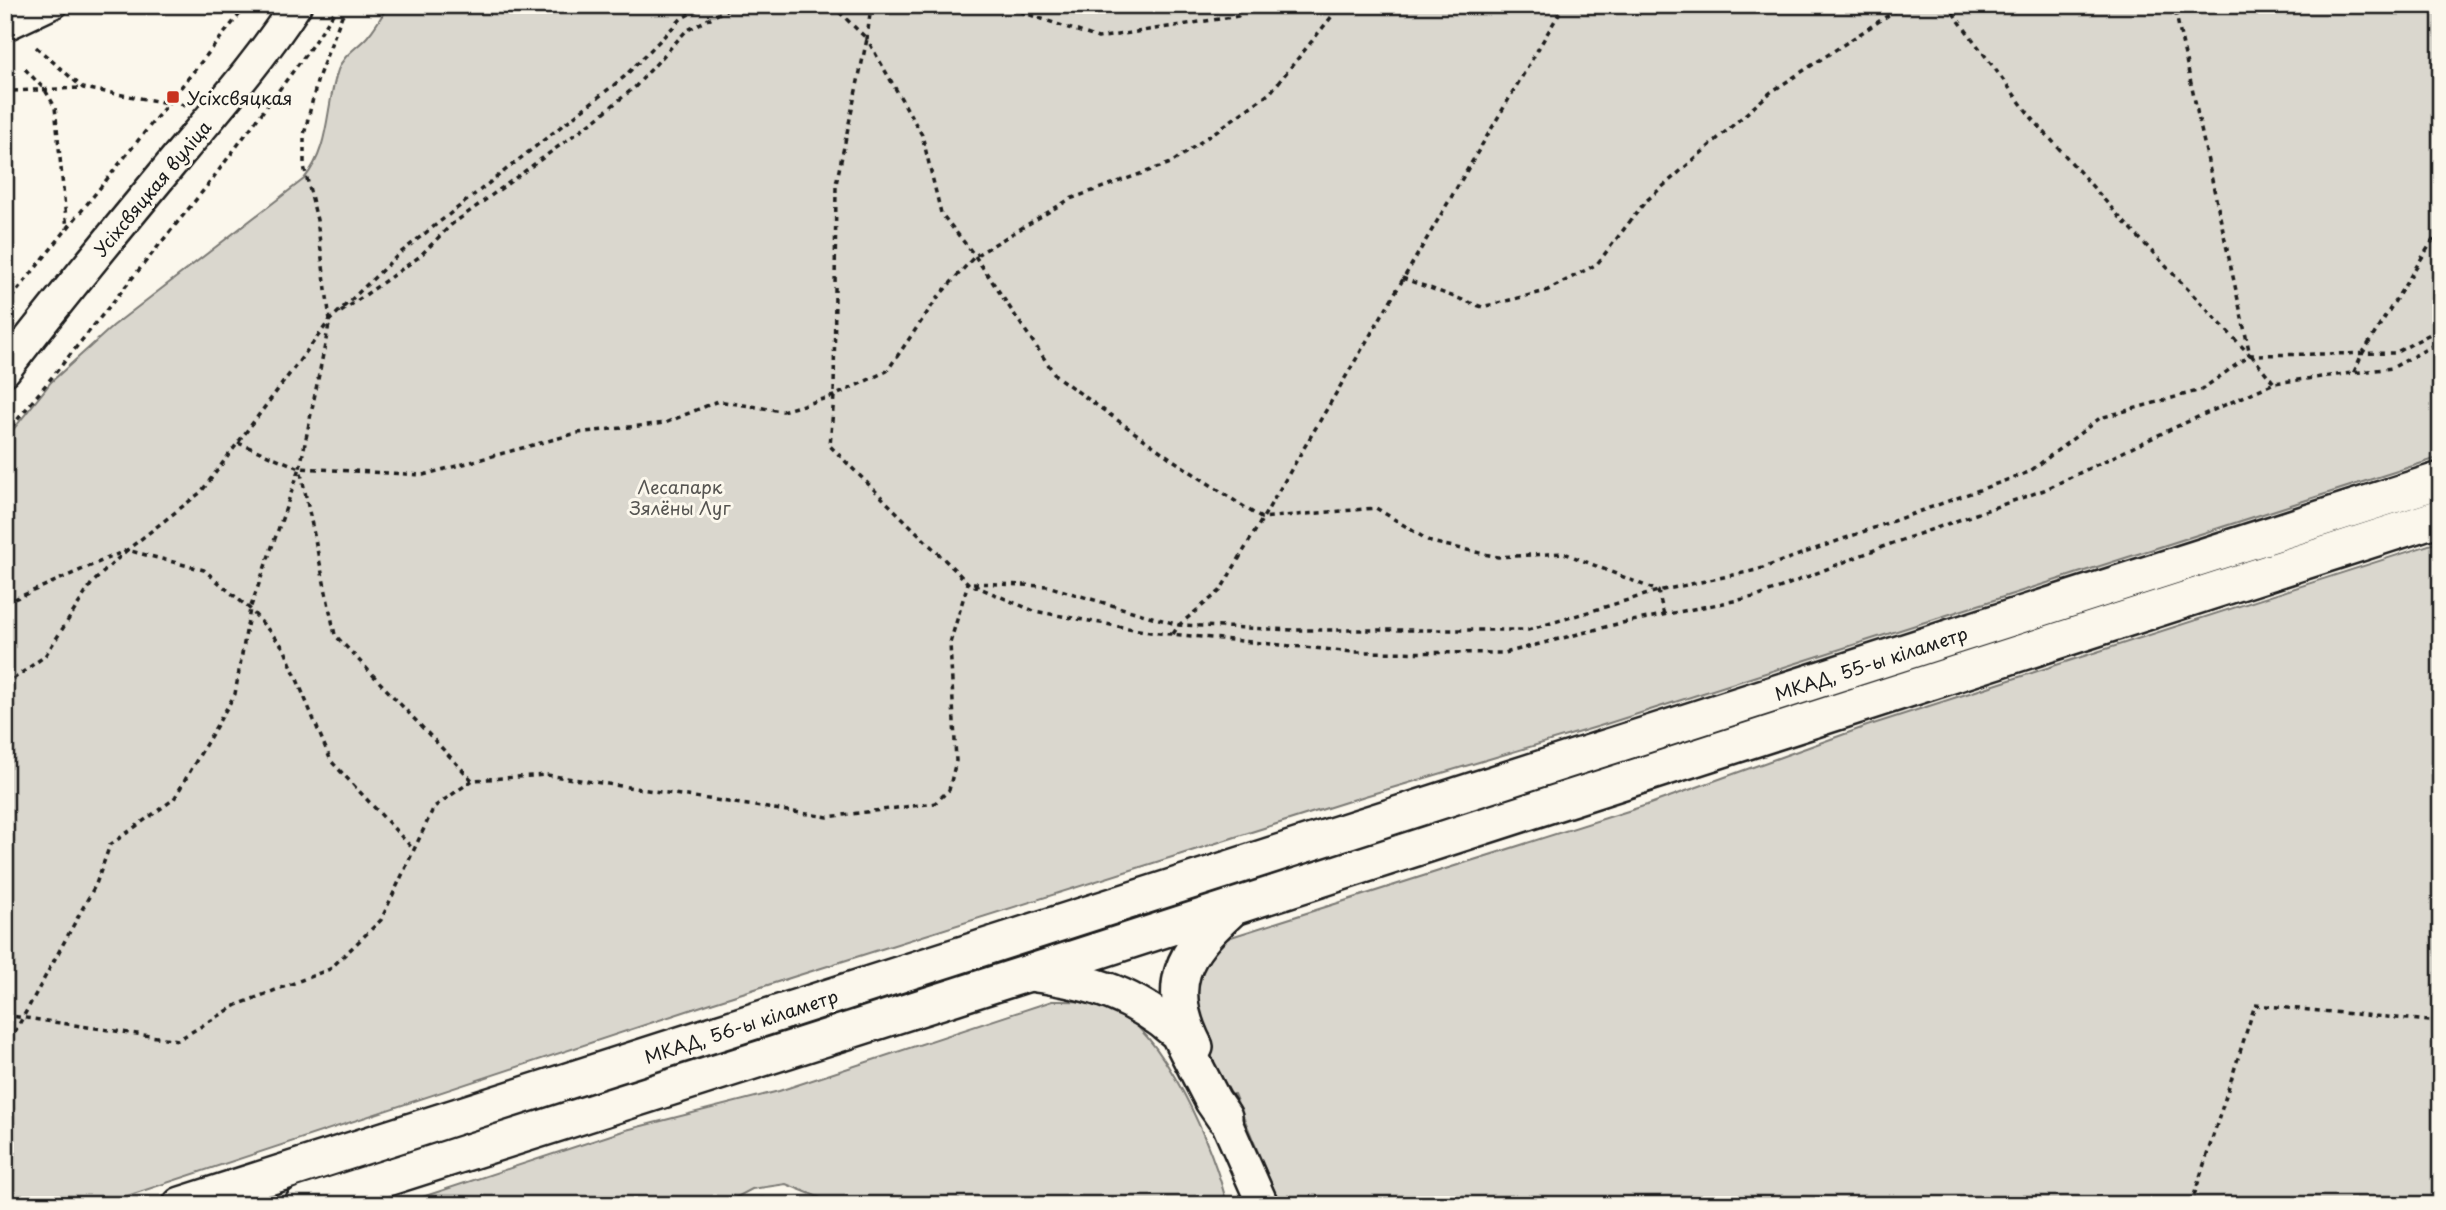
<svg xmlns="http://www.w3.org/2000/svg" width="2446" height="1210" font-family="'Playpen Sans',sans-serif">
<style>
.green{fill:#dad7ce;stroke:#7b7a75;stroke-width:2}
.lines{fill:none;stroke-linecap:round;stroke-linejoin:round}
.minor-casing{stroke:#1c1c1c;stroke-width:28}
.major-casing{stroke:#1c1c1c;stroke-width:35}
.highway-casing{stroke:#1c1c1c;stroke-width:40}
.path{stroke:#1c1c1c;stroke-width:3.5;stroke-dasharray:5 5;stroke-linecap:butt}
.minor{stroke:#fbf7ec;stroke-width:23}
.major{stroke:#fbf7ec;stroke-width:30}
.highway{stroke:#fbf7ec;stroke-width:35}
.poi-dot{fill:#c8321e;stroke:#fbf7ec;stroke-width:2.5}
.labels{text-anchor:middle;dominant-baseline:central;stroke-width:6;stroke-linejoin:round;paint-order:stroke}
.poi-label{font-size:18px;fill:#1c1c1c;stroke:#fbf7ec;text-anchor:start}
.street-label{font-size:18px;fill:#1c1c1c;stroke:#fbf7ec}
.park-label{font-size:18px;fill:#555451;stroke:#fbf7ec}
</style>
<rect width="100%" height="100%" fill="#fbf7ec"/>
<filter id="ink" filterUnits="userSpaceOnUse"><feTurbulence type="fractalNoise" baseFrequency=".0143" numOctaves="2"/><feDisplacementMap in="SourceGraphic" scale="14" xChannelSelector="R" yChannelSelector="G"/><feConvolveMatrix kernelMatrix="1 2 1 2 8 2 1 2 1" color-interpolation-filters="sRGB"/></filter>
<g filter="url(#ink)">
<g class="green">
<path d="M388,5H2441V457L1600,726L1365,796L714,1002L100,1205H5V440L51,382L113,326L304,179C331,146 325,107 338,70C343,55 357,48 367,37C375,28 382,16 388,5Z"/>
<polygon points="2441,541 2441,1205 1280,1205 1234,1094 1228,1096 1184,1009 1206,949 1231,937 1647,805 1867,726"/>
<path d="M1052,1001C1072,1001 1091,1000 1111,1008C1164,1030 1215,1151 1227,1205H838L786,1184L752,1189L722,1205H398L626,1130L779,1091Z"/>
</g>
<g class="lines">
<defs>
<polyline id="minor" points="5,29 56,5"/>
<g id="major">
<path d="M5,370C61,297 119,227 177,157C218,108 261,59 296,5"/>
<polyline points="1224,1117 1263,1205"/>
</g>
<g id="highway">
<path d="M1036,974C1093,982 1134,995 1178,1033L1213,1101L1224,1117"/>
<path d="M1195,1047C1163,985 1183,953 1230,910"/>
<polyline points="181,1205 2441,480"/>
<polyline points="302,1205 1029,973 2441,517"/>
</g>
</defs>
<use href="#minor" class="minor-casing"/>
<use href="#major" class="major-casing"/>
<use href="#highway" class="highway-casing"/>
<g class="path">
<polyline points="227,5 240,15"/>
<polyline points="346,5 318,78 304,135 304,166 317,220 330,320 300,468 335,635 472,780"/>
<polyline points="832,5 867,39 836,184 834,396 830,446 968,583 1034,611 1150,632 1353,652 1505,653 1617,624 1759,596 1882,547 2044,490 2169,430 2274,383 2392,368 2441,341"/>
<polyline points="871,5 867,39 922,135 941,213 975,256 1056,376 1173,460 1261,518 1376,508 1431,542 1498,557 1564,553 1658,591 1664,615"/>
<polyline points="1001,5 1098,38 1238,16 1246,5"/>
<polyline points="1947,5 2031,117 2124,222 2250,355 2174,5"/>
<polyline points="75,10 85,5"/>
<polyline points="36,47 83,88 168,103"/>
<polyline points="25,69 45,90 55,107 67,229"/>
<polyline points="13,91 81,88"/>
<polyline points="173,97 188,109"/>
<polyline points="1402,278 1482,307 1546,291 1597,264 1645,202 1771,92 1904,5"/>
<polyline points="5,306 247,5"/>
<polyline points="341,312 419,257 451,225 596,119 635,87 686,31 735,5"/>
<polyline points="2251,355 2274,383"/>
<polyline points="2354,372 2362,354 2441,227"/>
<polyline points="5,435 207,186 306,54 339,5"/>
<polyline points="238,443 300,468"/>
<polyline points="973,583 1047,586 1179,625 1292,630 1528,630 1658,591 1757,570 2029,472 2100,418 2201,390 2250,355 2395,353 2441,328"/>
<polyline points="5,603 127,550 201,492 330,320 400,253 624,77 682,18 706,5"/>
<polyline points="1173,634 1179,625 1220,591 1564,5"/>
<polyline points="5,685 45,656 92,583 127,550 204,570 250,609 284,648 331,761 414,850"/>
<polyline points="5,1015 178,1040 237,1005 330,969 381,920 434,807 473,780 547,775 828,817 935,803 949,790 956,761 950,643 968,583"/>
<polyline points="5,1050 96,884 110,845 174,799 235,694 250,609 300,468 423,475 577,433 665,423 718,401 782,411 834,396 887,371 938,297 975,256 1070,199 1171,163 1270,93 1341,5"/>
<polyline points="565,1205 606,1197 661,1205"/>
<polyline points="741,1205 761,1199 835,1205"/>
<polyline points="2191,1205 2255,1005 2441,1022"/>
</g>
<use href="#minor" class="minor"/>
<use href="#major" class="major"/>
<use href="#highway" class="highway"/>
</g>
</g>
<rect class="poi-dot" x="166" y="90" width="14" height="14" rx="3.5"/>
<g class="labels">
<g class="poi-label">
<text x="187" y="97">Усіхсвяцкая</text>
</g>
<g class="street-label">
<text transform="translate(152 188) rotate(-50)">Усіхсвяцкая вуліца</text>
<text transform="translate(1871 663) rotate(-18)">МКАД, 55-ы кіламетр</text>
<text transform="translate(741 1026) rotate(-18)">МКАД, 56-ы кіламетр</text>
</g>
<g class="park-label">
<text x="680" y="486">Лесапарк<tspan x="680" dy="21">Зялёны Луг</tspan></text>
</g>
</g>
<rect width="2446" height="1210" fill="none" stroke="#fbf7ec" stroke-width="28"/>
<rect x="14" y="14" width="2418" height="1182" fill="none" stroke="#1c1c1c" stroke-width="2.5" filter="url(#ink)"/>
</svg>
